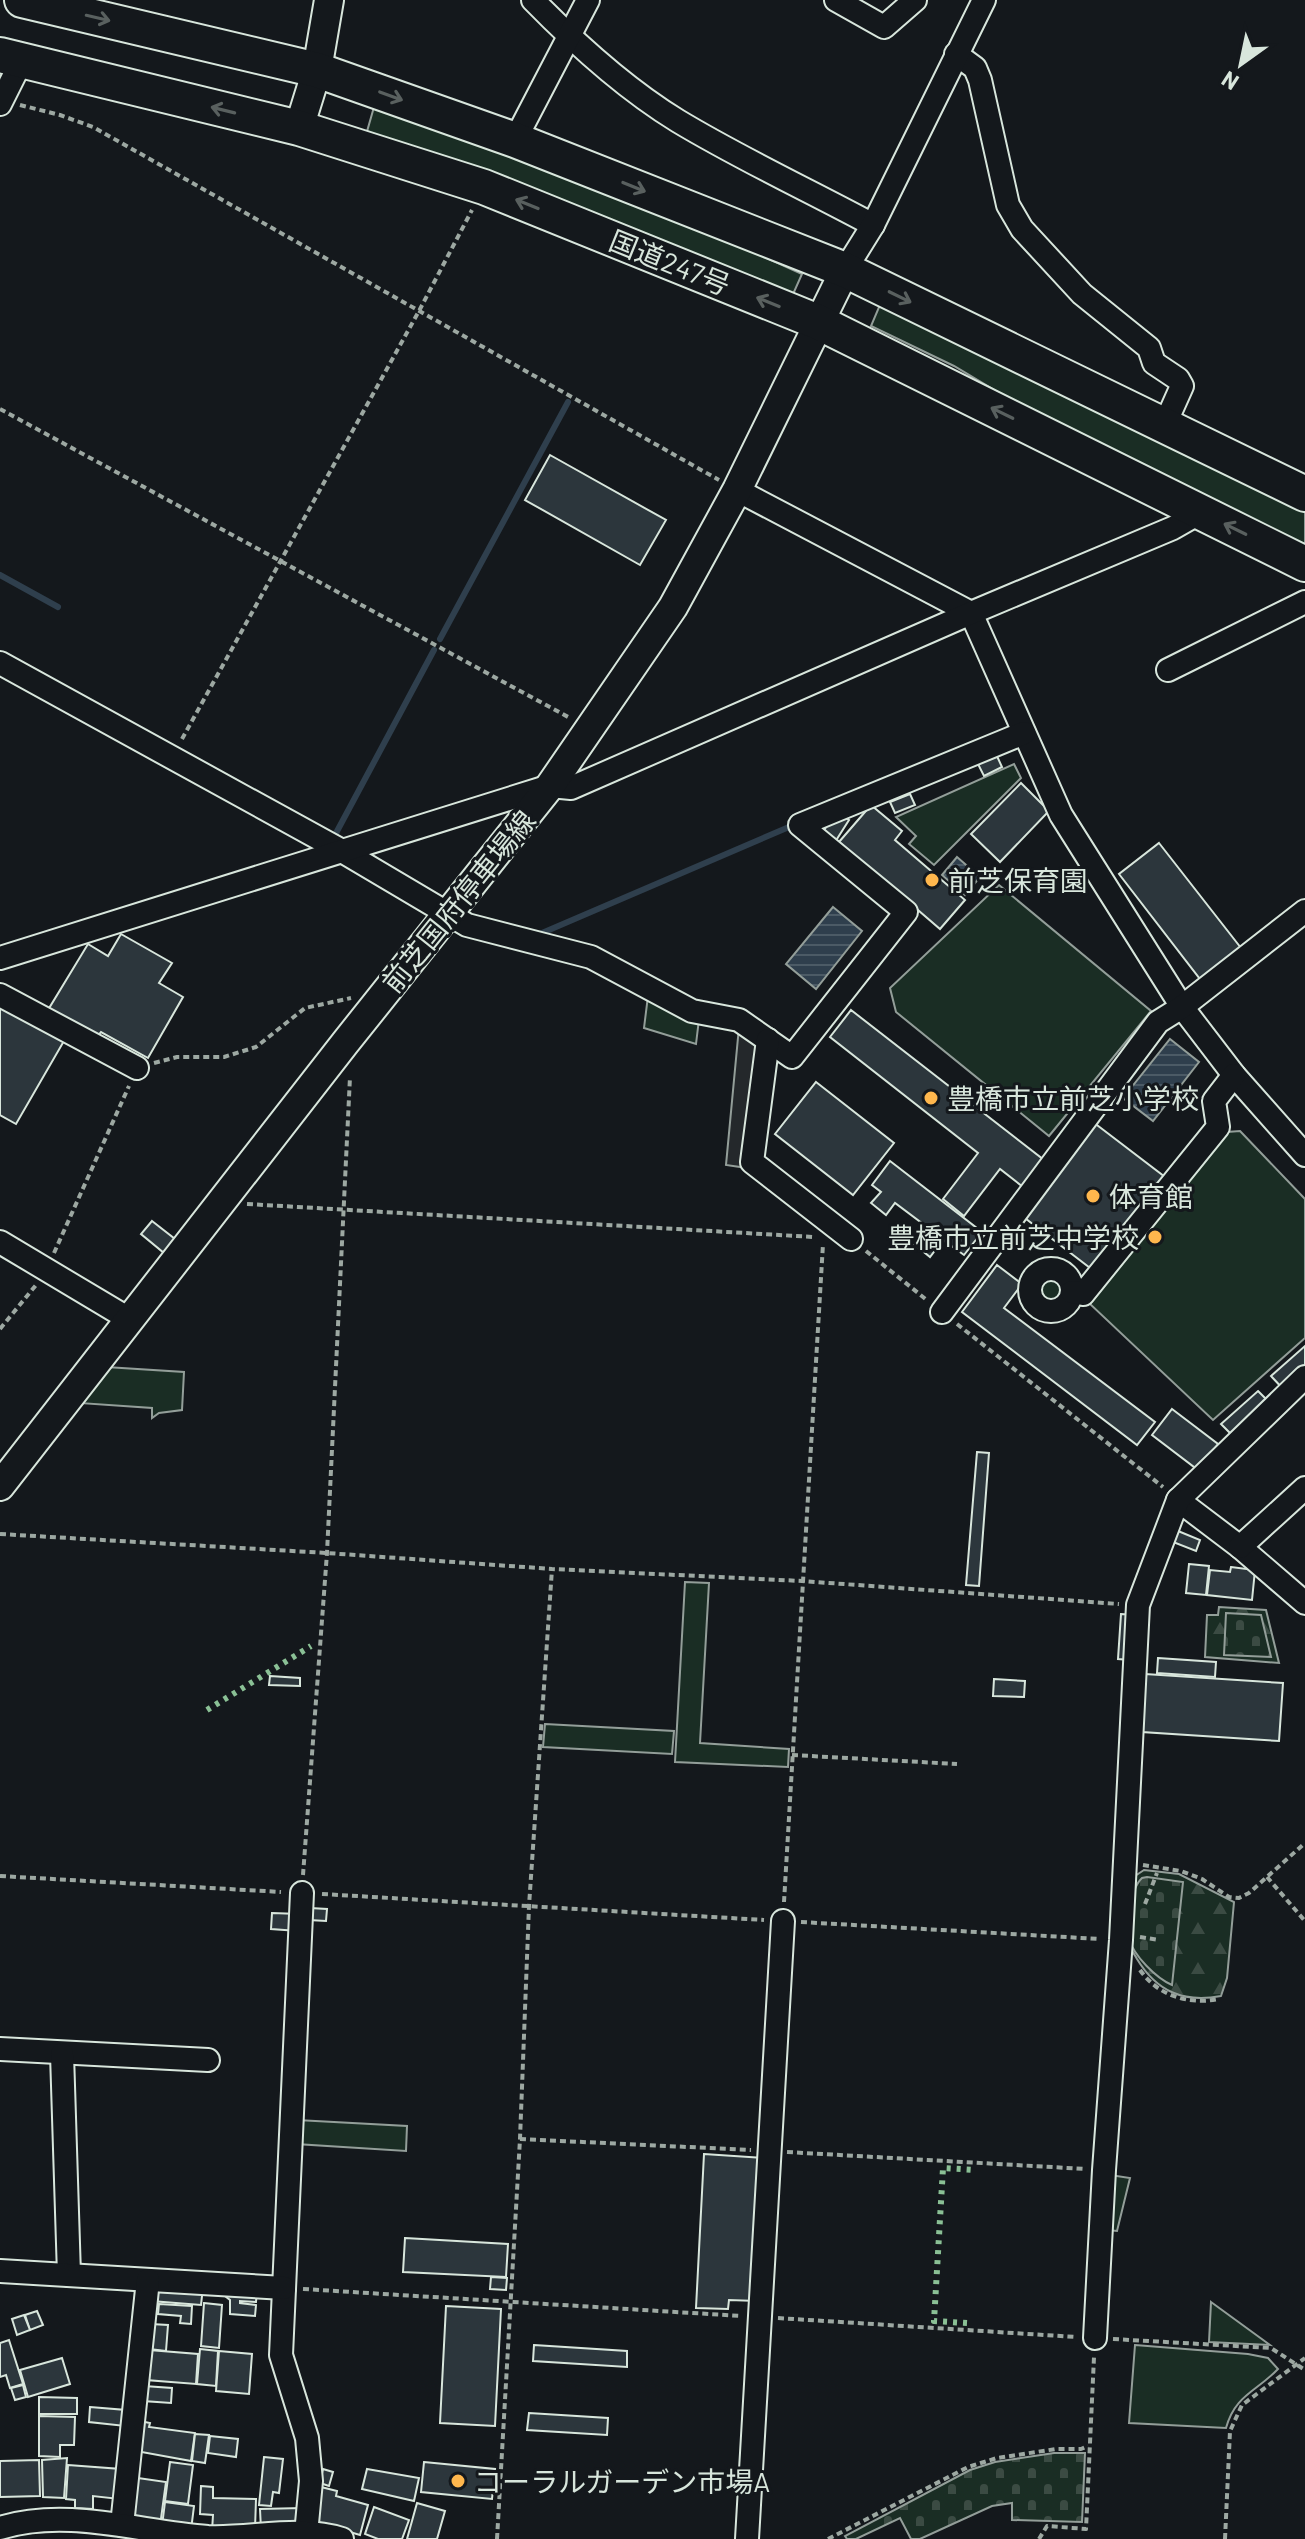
<svg xmlns="http://www.w3.org/2000/svg" width="1305" height="2539" font-family="Barlow,'Noto Sans JP',sans-serif">
<style>
.green{fill:#1a2d24;stroke:#939e99;stroke-width:2}
.forest{fill:url(#forest-firs);stroke:#939e99;stroke-width:2}
.cemetery{fill:url(#cemetery-stones);stroke:#939e99;stroke-width:2}
.parking{fill:#24282b;stroke:#939e99;stroke-width:2}
.water{fill:url(#water-rules);stroke:#939e99;stroke-width:2}
.lines{fill:none;stroke-linecap:round;stroke-linejoin:round}
.stream{stroke:#2f3f4d;stroke-width:6}
.building{fill:#2c363c;stroke:#d8e6dc;stroke-width:2}
.minor-casing{stroke:#d8e6dc;stroke-width:26}
.major-casing{stroke:#d8e6dc;stroke-width:32}
.highway-casing{stroke:#d8e6dc;stroke-width:38}
.path{stroke:#9da8a2;stroke-width:4;stroke-dasharray:6 4;stroke-linecap:butt}
.minor{stroke:#14181c;stroke-width:22}
.major{stroke:#14181c;stroke-width:28}
.highway{stroke:#14181c;stroke-width:34}
.hedge{stroke:#8ac095;stroke-width:6;stroke-dasharray:4 6;stroke-linecap:butt}
.oneway{stroke:#59605f}
.poi-dot{fill:#ffb74d;stroke:#14181c;stroke-width:3}
.labels{text-anchor:middle;dominant-baseline:central;stroke-width:6;stroke-linejoin:round;paint-order:stroke}
.street-label{font-size:28px;fill:#d8e6dc;stroke:#14181c}
.poi-label{font-size:28px;fill:#d8e6dc;stroke:#14181c;text-anchor:start}
</style>
<defs>
<pattern id="forest-firs" width="22" height="20" patternUnits="userSpaceOnUse" patternTransform="scale(2)"><rect width="22" height="20" fill="#1a2d24"/><path d="M5 1l3.5 6h-7zM16 11l3.5 6h-7z" fill="#3b4b43"/></pattern>
<pattern id="cemetery-stones" width="16" height="16" patternUnits="userSpaceOnUse" patternTransform="scale(2)"><rect width="16" height="16" fill="#1a2d24"/><path d="M2 7V4a2 2 0 0 1 4 0v3zM10 15v-3a2 2 0 0 1 4 0v3z" fill="#3b4b43"/></pattern>
<pattern id="water-rules" width="6" height="5" patternUnits="userSpaceOnUse" patternTransform="scale(2)"><rect width="6" height="5" fill="#2f3f4d"/><path d="M0 2.5h6" fill="none" stroke="#4c5b66"/></pattern>
</defs>
<rect width="100%" height="100%" fill="#14181c"/>
<g class="green">
<polygon points="374,107 593,179 802,274 790,301 366,135"/>
<polygon points="882,300 1305,507 1305,550 1021,406 954,366 871,326"/>
<polygon points="1014,764 1021,778 934,865 909,844 916,836 896,817"/>
<polygon points="999,885 1151,1011 1049,1136 896,1012 890,988"/>
<polygon points="648,996 699,1019 696,1044 644,1028"/>
<polygon points="1240,1131 1305,1199 1305,1338 1213,1420 1090,1304 1227,1132"/>
<circle cx="1051" cy="1290" r="16"/>
<polygon points="106,1367 184,1372 182,1410 159,1413 152,1418 152,1408 79,1403"/>
<polygon points="685,1582 709,1583 700,1743 789,1749 788,1767 675,1762"/>
<polygon points="545,1724 674,1731 672,1754 543,1747"/>
<polygon points="297,2120 407,2126 406,2151 296,2144"/>
<polygon points="1110,2175 1130,2178 1117,2231 1108,2230"/>
<polygon points="1211,2302 1270,2345 1209,2342"/>
<path d="M1135,2345L1248,2354L1268,2358L1278,2369C1256,2392 1235,2395 1226,2428L1129,2423Z"/>
</g>
<g class="forest">
<polygon points="1219,1607 1266,1610 1279,1663 1205,1657 1207,1615 1218,1615"/>
<path d="M1144,1870L1179,1874L1234,1902L1227,1978L1221,1996C1184,2003 1157,1992 1137,1959C1134,1953 1126,1944 1126,1937C1124,1918 1132,1895 1135,1876Z"/>
</g>
<g class="cemetery">
<polygon points="1226,1613 1261,1615 1271,1657 1224,1655"/>
<path d="M1147,1877L1183,1882L1172,1985C1156,1978 1134,1956 1129,1939C1125,1925 1131,1888 1142,1878Z"/>
<polygon points="1054,2453 1085,2453 1082,2522 1012,2520 1012,2503 992,2506 920,2539 911,2539 900,2518 856,2539 847,2539 845,2536 970,2470 995,2462"/>
</g>
<polygon class="parking" points="739,1027 762,1041 747,1168 726,1165"/>
<g class="water">
<polygon points="957,857 980,877 965,895 942,875"/>
<polygon points="833,907 862,931 816,989 786,964"/>
<polygon points="1170,1039 1199,1062 1153,1121 1123,1098"/>
</g>
<g class="lines">
<g class="stream">
<polyline points="0,575 58,607"/>
<polyline points="440,639 568,402"/>
<polyline points="335,835 434,650"/>
<polyline points="542,933 796,824"/>
</g>
</g>
<g class="building">
<polygon points="550,455 666,520 640,565 525,500"/>
<polygon points="996,754 1002,767 984,776 977,762"/>
<polygon points="1021,783 1049,811 1000,862 971,834"/>
<polygon points="910,794 915,805 895,813 890,802"/>
<polygon points="871,805 902,831 895,840 965,900 940,929 839,842"/>
<polygon points="843,816 849,820 835,842 822,833 829,823"/>
<polygon points="1159,843 1241,948 1200,979 1119,874"/>
<polygon points="121,934 172,963 159,983 183,997 148,1058 101,1032 97,1037 48,1010 88,944 108,956"/>
<polygon points="0,1002 68,1034 16,1124 0,1115"/>
<polygon points="851,1010 1044,1160 1023,1187 1000,1169 964,1216 943,1199 978,1153 830,1037"/>
<polygon points="816,1082 894,1143 853,1195 775,1134"/>
<polygon points="1093,1122 1165,1177 1094,1271 1021,1215"/>
<polygon points="890,1161 982,1232 964,1255 943,1240 930,1257 914,1244 927,1227 895,1203 886,1215 871,1203 881,1192 872,1185"/>
<polygon points="152,1221 175,1239 164,1253 141,1234"/>
<polygon points="997,1265 1022,1284 1004,1308 1155,1422 1137,1445 962,1312"/>
<polygon points="1305,1346 1305,1373 1285,1391 1271,1376"/>
<polygon points="1258,1391 1270,1403 1233,1436 1221,1424"/>
<polygon points="1172,1409 1218,1444 1198,1470 1152,1435"/>
<polygon points="977,1452 989,1453 979,1586 966,1585"/>
<polygon points="1178,1531 1200,1540 1196,1551 1173,1542"/>
<polygon points="1189,1564 1209,1566 1206,1595 1186,1593"/>
<polygon points="1231,1567 1255,1570 1252,1600 1207,1595 1210,1570 1230,1572"/>
<polygon points="1121,1614 1133,1615 1130,1660 1118,1659"/>
<polygon points="1158,1658 1216,1662 1215,1677 1157,1673"/>
<polygon points="1145,1674 1283,1683 1279,1741 1142,1732"/>
<polygon points="270,1676 300,1678 300,1686 269,1685"/>
<polygon points="994,1679 1025,1681 1024,1697 993,1696"/>
<polygon points="310,1908 327,1909 326,1921 309,1920"/>
<polygon points="272,1913 299,1914 298,1931 271,1929"/>
<polygon points="704,2154 765,2158 757,2301 729,2300 728,2309 696,2308"/>
<polygon points="405,2238 508,2244 506,2277 403,2272"/>
<polygon points="491,2277 507,2278 506,2290 490,2289"/>
<polygon points="159,2283 203,2287 201,2305 151,2301"/>
<polygon points="226,2289 257,2292 256,2302 240,2301 240,2303 256,2305 255,2316 230,2314 230,2300 225,2296"/>
<polygon points="204,2303 222,2305 219,2348 201,2346"/>
<polygon points="159,2304 192,2306 191,2324 180,2323 181,2316 158,2314"/>
<polygon points="446,2306 501,2309 495,2426 440,2423"/>
<polygon points="37,2311 43,2325 30,2330 25,2315"/>
<polygon points="24,2315 30,2330 17,2335 12,2319"/>
<polygon points="151,2324 168,2325 166,2351 149,2349"/>
<polygon points="9,2340 23,2384 10,2388 6,2375 0,2377 0,2343"/>
<polygon points="534,2345 627,2351 627,2367 533,2361"/>
<polygon points="200,2349 218,2351 216,2386 197,2384"/>
<polygon points="149,2350 198,2354 196,2384 146,2380"/>
<polygon points="219,2351 252,2354 249,2394 216,2391"/>
<polygon points="62,2358 70,2384 28,2397 20,2370"/>
<polygon points="23,2385 26,2397 15,2400 11,2388"/>
<polygon points="144,2386 172,2388 171,2403 143,2401"/>
<polygon points="39,2397 77,2398 77,2414 39,2414"/>
<polygon points="90,2407 126,2410 125,2426 89,2422"/>
<polygon points="529,2413 608,2418 607,2435 527,2430"/>
<polygon points="39,2416 75,2417 74,2445 60,2445 60,2457 39,2456"/>
<polygon points="140,2421 150,2423 149,2427 195,2433 191,2461 136,2451"/>
<polygon points="195,2434 209,2435 205,2463 192,2461"/>
<polygon points="210,2436 238,2439 236,2457 208,2453"/>
<polygon points="264,2457 283,2459 279,2493 273,2492 271,2506 259,2505"/>
<polygon points="67,2458 64,2498 43,2497 42,2460"/>
<polygon points="39,2460 40,2496 0,2497 0,2461"/>
<polygon points="170,2462 193,2465 188,2504 165,2501"/>
<polygon points="424,2462 495,2469 492,2499 421,2492"/>
<polygon points="68,2465 121,2469 119,2499 93,2496 93,2509 75,2508 75,2500 66,2499"/>
<polygon points="323,2469 333,2472 329,2486 320,2483"/>
<polygon points="367,2469 419,2478 414,2501 362,2489"/>
<polygon points="138,2478 166,2482 160,2526 132,2522"/>
<polygon points="201,2486 213,2487 213,2498 256,2499 255,2529 212,2531 213,2515 200,2514"/>
<polygon points="321,2487 337,2491 336,2496 368,2505 360,2535 312,2521"/>
<polygon points="165,2502 194,2506 191,2530 162,2526"/>
<polygon points="417,2503 445,2511 437,2539 407,2539"/>
<polygon points="374,2507 409,2520 402,2539 378,2539 365,2534"/>
<polygon points="302,2508 303,2528 261,2530 260,2509"/>
</g>
<g class="lines">
<defs>
<g id="minor">
<path d="M533,0C577,45 624,88 678,121C741,159 808,190 873,225"/>
<polyline points="836,0 884,27 915,0"/>
<polyline points="956,54 975,68 980,80 1008,205 1022,229 1082,294 1149,348 1154,363 1178,379 1182,386 1165,424"/>
<polyline points="0,104 22,60"/>
<polyline points="515,140 588,0"/>
<polyline points="845,270 873,225 984,0"/>
<polyline points="737,490 971,613 1061,815 1182,1007 1234,1075 1305,1155"/>
<polyline points="0,663 342,851 467,925 591,957 692,1011 739,1020 792,1057 906,912 800,825 1024,733"/>
<polyline points="1168,670 1305,602"/>
<polyline points="0,958 550,786 571,788 971,613 1173,528 1201,512"/>
<polyline points="0,995 137,1068"/>
<polyline points="768,1040 752,1162 851,1239"/>
<polyline points="0,1242 129,1319"/>
<circle cx="1051" cy="1290" r="21"/>
<polyline points="1072,1292 1083,1294 1218,1127 1214,1101 1234,1075"/>
<polyline points="942,1312 1158,1022 1182,1007 1305,911"/>
<polyline points="1178,1500 1240,1547 1305,1603"/>
<polyline points="1240,1547 1305,1488"/>
<polyline points="302,1893 281,2355 307,2438 311,2481 306,2534"/>
<polyline points="0,2049 208,2060"/>
<polyline points="62,2054 69,2275"/>
<polyline points="0,2271 284,2288"/>
<polyline points="1095,2338 1104,2170 1121,1940 1138,1605 1178,1500 1305,1377"/>
<polyline points="122,2525 148,2280"/>
<path d="M0,2528C67,2507 139,2532 208,2537C251,2539 300,2525 342,2539"/>
<polyline points="747,2539 783,1921"/>
</g>
<g id="major">
<polyline points="299,128 317,70 329,0"/>
<polyline points="0,1486 345,1043 550,786 673,607 737,490 845,270"/>
</g>
<g id="highway">
<polyline points="22,0 317,70 515,140 845,270 1305,494"/>
<polyline points="0,55 299,128 484,187 818,322 1305,564"/>
</g>
</defs>
<use href="#minor" class="minor-casing"/>
<use href="#major" class="major-casing"/>
<use href="#highway" class="highway-casing"/>
<g class="path">
<polyline points="20,105 60,115 93,127 719,480"/>
<polyline points="0,409 570,718"/>
<polyline points="182,739 419,311 472,210"/>
<polyline points="154,1063 177,1057 224,1057 256,1047 305,1008 351,998"/>
<polyline points="247,1204 814,1237"/>
<polyline points="866,1251 928,1301"/>
<polyline points="54,1253 129,1086"/>
<polyline points="957,1324 1163,1487"/>
<polyline points="0,1329 36,1285"/>
<polyline points="0,1534 327,1553 552,1569 802,1581 1119,1604"/>
<polyline points="792,1755 957,1764"/>
<polyline points="1143,1865 1181,1871 1202,1879 1229,1897 1239,1898 1249,1893 1305,1843"/>
<polyline points="303,1875 327,1553 350,1077"/>
<polyline points="0,1876 281,1892"/>
<polyline points="1267,1877 1305,1921"/>
<polyline points="322,1894 764,1920"/>
<polyline points="784,1902 823,1244"/>
<polyline points="1145,1904 1157,1873"/>
<polyline points="801,1922 1100,1939"/>
<polyline points="1140,1937 1159,1940"/>
<path d="M1140,1970C1158,1996 1189,2005 1219,1999"/>
<polyline points="520,2139 751,2150"/>
<polyline points="787,2152 1086,2169"/>
<polyline points="303,2289 741,2316"/>
<polyline points="778,2318 1076,2337"/>
<polyline points="1113,2339 1271,2348 1305,2370"/>
<polyline points="497,2539 520,2139 529,1906 552,1569"/>
<polyline points="828,2539 968,2467 997,2458 1056,2449 1081,2449 1088,2446"/>
<polyline points="1039,2539 1047,2526 1086,2529 1094,2357"/>
<polyline points="1225,2539 1230,2431 1242,2405 1305,2358"/>
</g>
<use href="#minor" class="minor"/>
<use href="#major" class="major"/>
<use href="#highway" class="highway"/>
<g class="hedge">
<polyline points="207,1710 311,1646"/>
<polyline points="967,2323 934,2321 943,2168 975,2170"/>
</g>
</g>
<defs><path id="oneway-shaft" d="M-6 0H5M1.5-3L5.5 0L1.5 3" fill="none" stroke-width="1.6" stroke-linecap="round" stroke-linejoin="round" transform="scale(2)"/></defs>
<g class="oneway">
<use href="#oneway-shaft" transform="translate(98 18) rotate(13)"/>
<use href="#oneway-shaft" transform="translate(391 96) rotate(20)"/>
<use href="#oneway-shaft" transform="translate(223 110) rotate(-166)"/>
<use href="#oneway-shaft" transform="translate(634 187) rotate(22)"/>
<use href="#oneway-shaft" transform="translate(527 204) rotate(-158)"/>
<use href="#oneway-shaft" transform="translate(900 297) rotate(26)"/>
<use href="#oneway-shaft" transform="translate(768 302) rotate(-158)"/>
<use href="#oneway-shaft" transform="translate(1002 413) rotate(-154)"/>
<use href="#oneway-shaft" transform="translate(1235 529) rotate(-154)"/>
</g>
<g class="poi-dot">
<circle cx="932" cy="880" r="8"/>
<circle cx="931" cy="1098" r="8"/>
<circle cx="1093" cy="1196" r="8"/>
<circle cx="1155" cy="1237" r="8"/>
<circle cx="458" cy="2481" r="8"/>
</g>
<g class="labels">
<g class="street-label">
<text transform="translate(670 262) rotate(22)">国道247号</text>
<text transform="translate(458 901) rotate(-51)">前芝国府停車場線</text>
</g>
<g class="poi-label">
<text x="948" y="880">前芝保育園</text>
<text x="947" y="1098">豊橋市立前芝小学校</text>
<text x="1109" y="1196">体育館</text>
<text x="1139" y="1237" text-anchor="end">豊橋市立前芝中学校</text>
<text x="474" y="2481">コーラルガーデン市場A</text>
</g>
</g>
<g transform="translate(1241 64) rotate(213)" stroke="#14181c" stroke-width="6" paint-order="stroke">
<path d="M0-6L14 30L0 20L-14 30Z" fill="#d8e6dc"/>
<text y="-12" font-size="22" font-weight="bold" text-anchor="middle" fill="#d8e6dc">N</text>
</g>
</svg>
